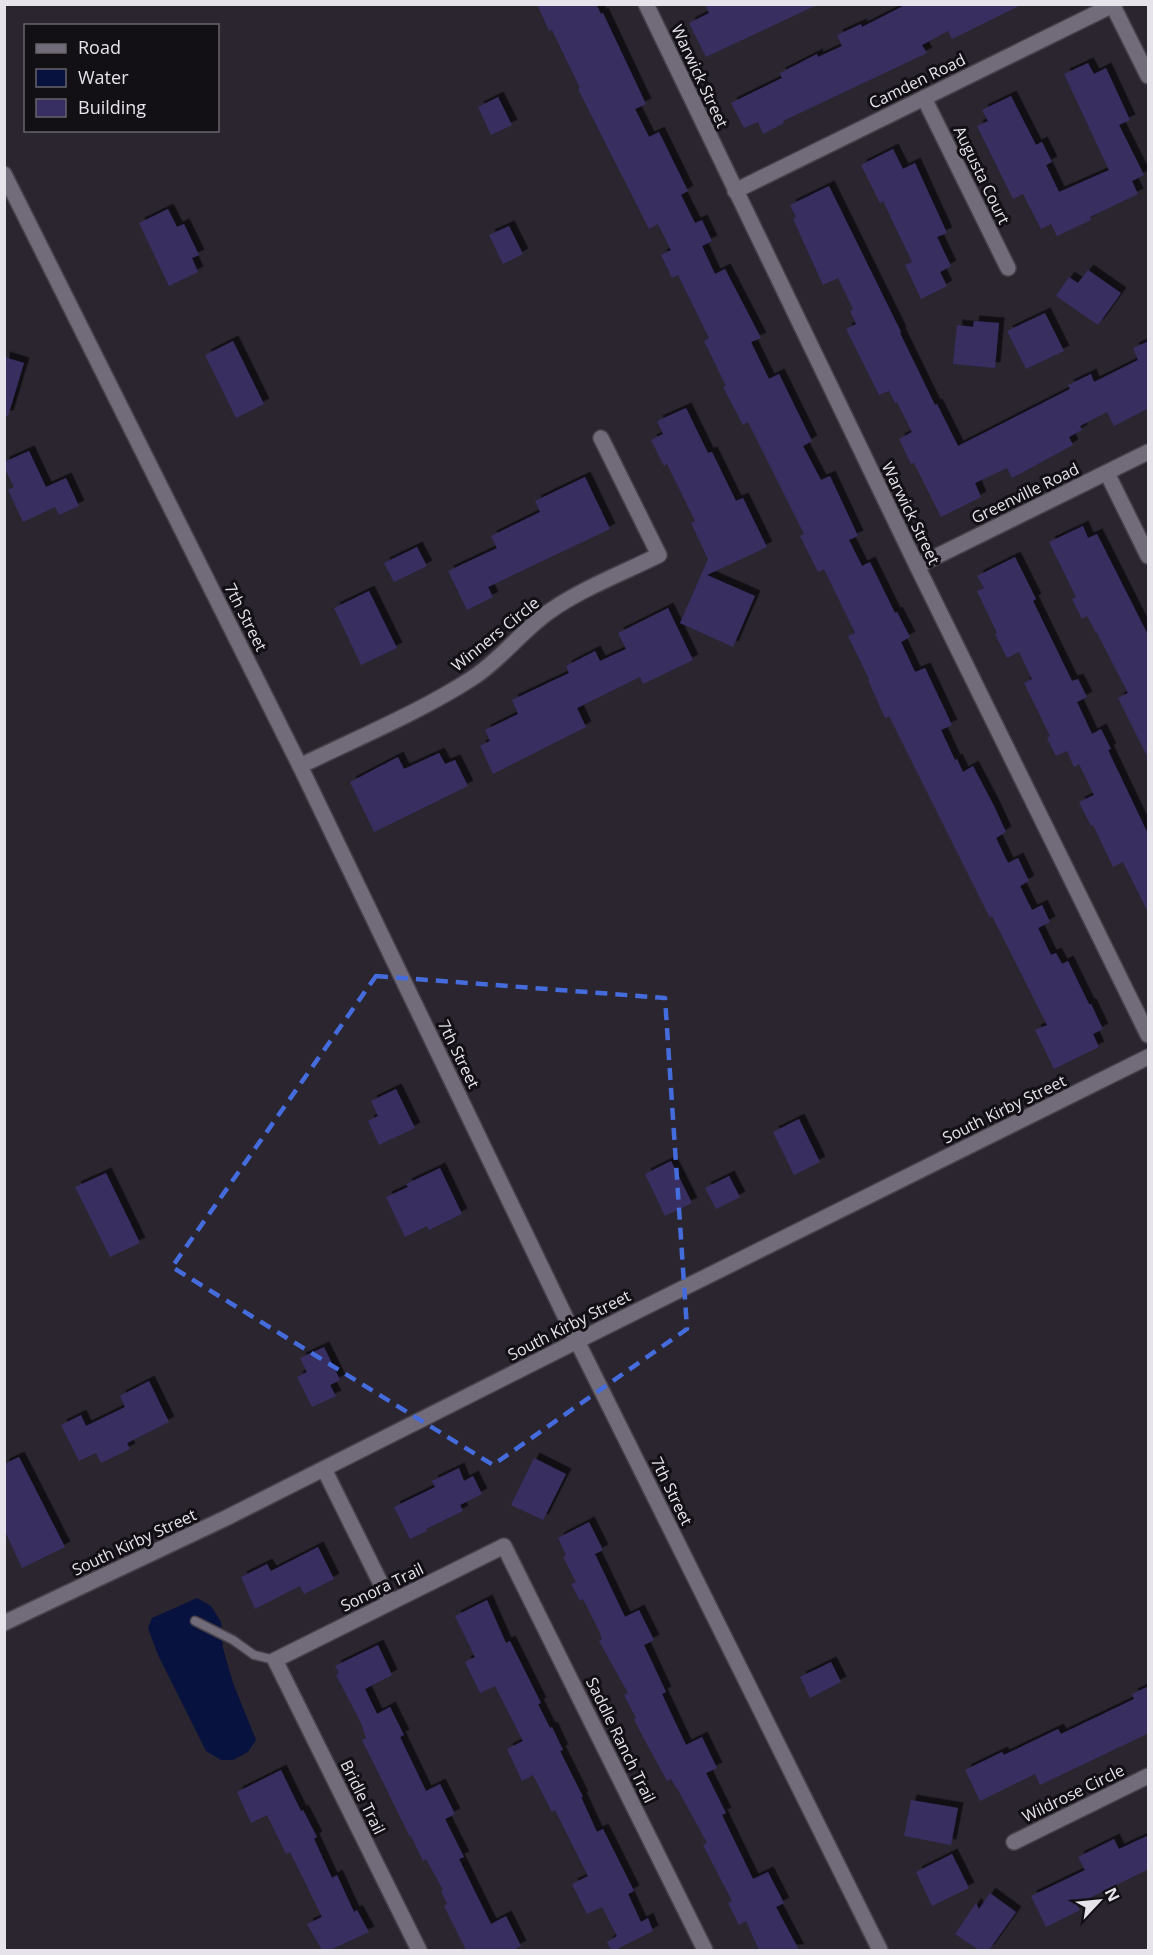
<svg xmlns="http://www.w3.org/2000/svg" width="1153" height="1955" font-family="'Open Sans',sans-serif">
<style>
.water{fill:#08123f}
.building{fill:#372e61;filter:url(#shadow)}
.lines{fill:none;stroke-linecap:round;stroke-linejoin:round}
.service-casing{stroke:#47414b;stroke-width:11}
.minor-casing{stroke:#47414b;stroke-width:18}
.tertiary-casing{stroke:#47414b;stroke-width:18}
.service{stroke:#726b79;stroke-width:8}
.minor{stroke:#726b79;stroke-width:15}
.tertiary{stroke:#726b79;stroke-width:15}
.marked{fill:none;stroke:#456cdc;stroke-width:4.5;stroke-dasharray:12 8;stroke-linejoin:round}
.labels{text-anchor:middle;dominant-baseline:central;stroke-width:6;stroke-linejoin:round;paint-order:stroke}
.street-label{font-size:16px;fill:#e7e3eb;stroke:#120f15}
</style>
<defs>
<filter id="shadow"><feDropShadow dx="5.5" dy="-5.5" stdDeviation="0" flood-color="#0009"/></filter>
</defs>
<rect width="100%" height="100%" fill="#2b2530"/>
<polygon class="water" points="197,1598 211,1606 221,1622 223,1648 233,1683 256,1740 248,1752 233,1760 221,1760 206,1751 158,1655 148,1628 152,1618"/>
<g class="building">
<polygon points="537,4 596,4 601,14 603,13 646,104 635,109 649,137 659,132 688,191 681,195 695,223 702,220 712,241 702,246 715,274 725,269 761,338 751,342 769,379 779,374 812,441 803,446 821,480 830,476 858,536 849,540 862,566 870,562 895,613 897,612 910,637 901,642 915,672 925,668 952,725 941,730 955,760 957,759 963,772 973,766 994,806 1006,832 996,838 1008,863 1018,858 1029,881 1020,886 1032,910 1042,905 1050,922 1038,928 1051,955 1056,953 1062,964 1068,961 1089,1004 1091,1004 1103,1029 1093,1034 1099,1047 1054,1069 1035,1030 1047,1025 992,916 990,918 889,716 885,718 868,680 869,679 848,636 855,633 824,569 818,572 800,536 804,534 748,422 743,425 723,387 726,386 704,341 709,338 678,275 672,278 661,255 671,250 658,224 649,229 578,89 580,88 552,30 549,31"/>
<polygon points="705,4 819,4 706,57 689,23 709,13"/>
<polygon points="907,4 1023,4 952,39 948,31 922,45 927,53 783,121 784,123 763,134 758,122 744,128 731,103 782,78 780,73 817,54 818,57 842,46 837,35 861,24 862,27"/>
<polygon points="1088,63 1094,74 1106,68 1130,120 1119,125 1144,175 1132,181 1138,194 1090,217 1091,220 1057,236 1051,224 1041,229 1023,194 1013,199 977,126 988,121 982,110 1011,96 1036,145 1042,142 1052,162 1046,165 1059,192 1109,170 1064,74"/>
<polygon points="498,97 512,125 491,135 478,107"/>
<polygon points="893,149 903,169 915,163 947,233 937,237 951,266 940,272 947,286 921,299 905,265 912,262 883,201 880,203 861,165"/>
<polygon points="829,186 901,332 900,333 935,405 937,404 958,446 1070,389 1068,385 1091,374 1094,382 1138,360 1133,348 1149,341 1149,408 1114,426 1107,412 1080,426 1082,430 1069,437 1073,445 1012,478 1007,468 975,483 981,497 941,517 914,463 911,464 899,439 912,432 897,402 895,403 889,391 879,395 846,329 856,324 850,311 853,309 838,278 823,285 793,219 796,217 790,205"/>
<polygon points="168,209 177,227 184,224 199,255 192,258 198,272 169,286 139,223"/>
<polygon points="509,226 523,254 503,264 489,235"/>
<polygon points="1088,270 1121,293 1098,325 1056,296 1069,277 1078,283"/>
<polygon points="1045,313 1064,351 1026,369 1007,331"/>
<polygon points="974,321 999,323 995,368 953,364 957,325 973,327"/>
<polygon points="233,341 264,404 236,418 205,355"/>
<polygon points="4,357 24,363 8,416 4,416"/>
<polygon points="686,408 708,453 712,452 736,501 743,498 767,547 707,575 755,596 733,647 680,623 708,559 691,523 695,521 667,464 664,466 651,440 663,434 657,421"/>
<polygon points="29,451 46,487 66,478 79,506 59,515 55,507 23,522 8,490 14,487 4,467 4,462"/>
<polygon points="585,477 610,529 488,587 493,597 467,610 448,571 497,548 491,536 540,512 535,501"/>
<polygon points="1083,526 1088,538 1097,534 1149,637 1149,760 1118,698 1128,693 1097,633 1096,633 1087,616 1082,619 1072,599 1076,597 1049,542"/>
<polygon points="417,547 427,566 394,582 384,563"/>
<polygon points="1015,557 1036,599 1033,601 1072,681 1078,679 1087,697 1077,702 1092,734 1101,729 1111,749 1108,750 1149,836 1149,914 1123,862 1113,867 1093,825 1091,826 1079,802 1094,795 1079,764 1074,767 1067,751 1056,756 1047,738 1050,736 1024,683 1032,679 1019,652 1007,658 995,634 997,633 977,591 984,588 977,576"/>
<polygon points="369,591 397,648 361,665 334,608"/>
<polygon points="668,608 693,660 643,684 640,677 577,708 586,727 493,774 480,746 490,741 485,730 518,714 512,700 569,673 566,666 595,651 600,661 626,649 618,633"/>
<polygon points="439,753 445,764 455,760 468,786 374,832 350,782 398,757 404,769"/>
<polygon points="396,1089 415,1128 379,1145 368,1121 378,1116 371,1101"/>
<polygon points="799,1119 820,1162 794,1175 773,1132"/>
<polygon points="671,1161 692,1203 665,1216 645,1174"/>
<polygon points="440,1168 462,1214 429,1230 427,1226 405,1237 386,1197 408,1187 406,1184"/>
<polygon points="106,1173 140,1243 110,1257 75,1187"/>
<polygon points="729,1176 740,1197 716,1209 705,1188"/>
<polygon points="324,1347 340,1380 330,1385 336,1396 312,1407 297,1377 307,1372 300,1358"/>
<polygon points="149,1381 169,1422 127,1443 130,1449 101,1463 96,1453 79,1461 61,1425 81,1415 86,1426 125,1407 120,1396"/>
<polygon points="19,1457 65,1547 22,1568 4,1529 4,1464"/>
<polygon points="534,1458 566,1474 543,1520 511,1505"/>
<polygon points="459,1468 464,1481 473,1476 482,1494 460,1505 463,1511 426,1529 427,1531 410,1539 394,1507 435,1487 432,1481"/>
<polygon points="589,1522 603,1550 595,1554 625,1617 639,1610 654,1640 644,1645 666,1692 662,1694 686,1745 702,1737 717,1768 706,1773 726,1813 722,1815 753,1879 768,1872 784,1903 776,1907 799,1950 759,1950 746,1921 739,1925 728,1903 732,1901 703,1845 707,1843 677,1788 676,1788 671,1779 667,1781 643,1737 634,1719 636,1718 624,1695 628,1693 599,1641 602,1639 599,1631 583,1599 580,1601 571,1584 576,1582 563,1557 566,1555 558,1538"/>
<polygon points="318,1547 334,1579 304,1594 300,1586 255,1609 241,1577 267,1564 271,1571"/>
<polygon points="487,1600 506,1643 510,1641 541,1703 538,1704 550,1728 552,1727 563,1750 560,1751 583,1797 581,1797 597,1832 603,1829 634,1891 628,1894 641,1922 648,1918 653,1931 615,1950 611,1950 607,1942 617,1936 602,1907 587,1914 572,1884 588,1876 555,1810 552,1812 533,1775 522,1781 507,1749 523,1741 495,1686 480,1693 465,1662 475,1657 455,1616"/>
<polygon points="378,1645 392,1675 365,1689 377,1714 390,1707 404,1735 400,1737 426,1791 440,1784 455,1814 445,1819 464,1857 459,1859 491,1924 506,1916 521,1946 513,1950 466,1950 444,1906 447,1904 441,1891 443,1890 426,1859 423,1861 411,1836 410,1837 362,1740 366,1738 361,1723 336,1675 339,1673 335,1666"/>
<polygon points="831,1662 841,1682 810,1698 800,1677"/>
<polygon points="1149,1686 1149,1733 1040,1785 1035,1774 980,1801 965,1770 1002,1752 1004,1755 1058,1729 1061,1734 1134,1699 1132,1694"/>
<polygon points="281,1770 301,1811 303,1810 317,1837 314,1839 332,1878 337,1875 354,1912 357,1910 369,1932 330,1950 322,1950 307,1924 322,1917 290,1852 286,1854 267,1815 251,1823 237,1792"/>
<polygon points="911,1800 958,1808 951,1845 904,1836"/>
<polygon points="1149,1835 1149,1869 1077,1904 1080,1910 1046,1927 1031,1896 1085,1870 1078,1857 1114,1839 1119,1849"/>
<polygon points="952,1854 969,1888 932,1906 916,1872"/>
<polygon points="990,1893 1016,1912 989,1950 979,1950 955,1934 976,1903 979,1909"/>
</g>
<g class="lines">
<defs>
<polyline id="service" points="195,1621 233,1640 254,1655 275,1660"/>
<g id="minor">
<polyline points="646,4 917,566 1148,1035"/>
<polyline points="1113,6 1148,76"/>
<polyline points="924,98 1008,268"/>
<polyline points="735,191 1115,4"/>
<polyline points="1107,473 1148,556"/>
<polyline points="917,566 1148,452"/>
<path d="M300,766C357,738 418,713 471,679C500,661 521,631 550,611C583,588 623,573 659,555L601,438"/>
<polyline points="324,1469 390,1602"/>
<polyline points="1014,1842 1148,1776"/>
<polyline points="419,1950 275,1660 504,1546 705,1950"/>
</g>
<g id="tertiary">
<polyline points="4,174 300,766 577,1341 880,1950"/>
<polyline points="4,1623 226,1518 577,1341 1148,1057"/>
</g>
</defs>
<use href="#service" class="service-casing"/>
<use href="#minor" class="minor-casing"/>
<use href="#tertiary" class="tertiary-casing"/>
<use href="#service" class="service"/>
<use href="#minor" class="minor"/>
<use href="#tertiary" class="tertiary"/>
</g>
<path class="marked" d="M376,976L665,998L687,1329L493,1465L172,1267Z"/>
<g class="labels">
<g class="street-label">
<text transform="translate(700 76) rotate(65)">Warwick Street</text>
<text transform="translate(917 81) rotate(-26)">Camden Road</text>
<text transform="translate(982 175) rotate(64)">Augusta Court</text>
<text transform="translate(1025 493) rotate(-26)">Greenville Road</text>
<text transform="translate(911 513) rotate(64)">Warwick Street</text>
<text transform="translate(246 617) rotate(63)">7th Street</text>
<text transform="translate(495 634) rotate(-39)">Winners Circle</text>
<text transform="translate(459 1054) rotate(64)">7th Street</text>
<text transform="translate(1004 1109) rotate(-26)">South Kirby Street</text>
<text transform="translate(569 1325) rotate(-27)">South Kirby Street</text>
<text transform="translate(672 1491) rotate(64)">7th Street</text>
<text transform="translate(134 1542) rotate(-25)">South Kirby Street</text>
<text transform="translate(382 1587) rotate(-26)">Sonora Trail</text>
<text transform="translate(621 1740) rotate(64)">Saddle Ranch Trail</text>
<text transform="translate(1073 1793) rotate(-26)">Wildrose Circle</text>
<text transform="translate(363 1797) rotate(64)">Bridle Trail</text>
</g>
</g>
<rect width="1153" height="1955" fill="none" stroke="#e7e3eb" stroke-width="12"/>
<rect x="24" y="24" width="195" height="108" fill="#120f15" stroke="#67646b" stroke-width="1.5"/>
<rect x="36" y="44" width="30" height="9" fill="#726b79" stroke="#67646b" stroke-width="1.5"/>
<text x="78" y="54" font-size="18" fill="#e7e3eb">Road</text>
<rect x="36" y="69" width="30" height="18" fill="#08123f" stroke="#67646b" stroke-width="1.5"/>
<text x="78" y="84" font-size="18" fill="#e7e3eb">Water</text>
<rect x="36" y="99" width="30" height="18" fill="#372e61" stroke="#67646b" stroke-width="1.5"/>
<text x="78" y="114" font-size="18" fill="#e7e3eb">Building</text>
<g transform="translate(1099 1901) rotate(64)" stroke="#120f15" stroke-width="4.5" paint-order="stroke">
<path d="M0-4.5L10 22L0 15L-10 22Z" fill="#e7e3eb"/>
<text y="-9" font-size="16" font-weight="bold" text-anchor="middle" fill="#e7e3eb">N</text>
</g>
</svg>
